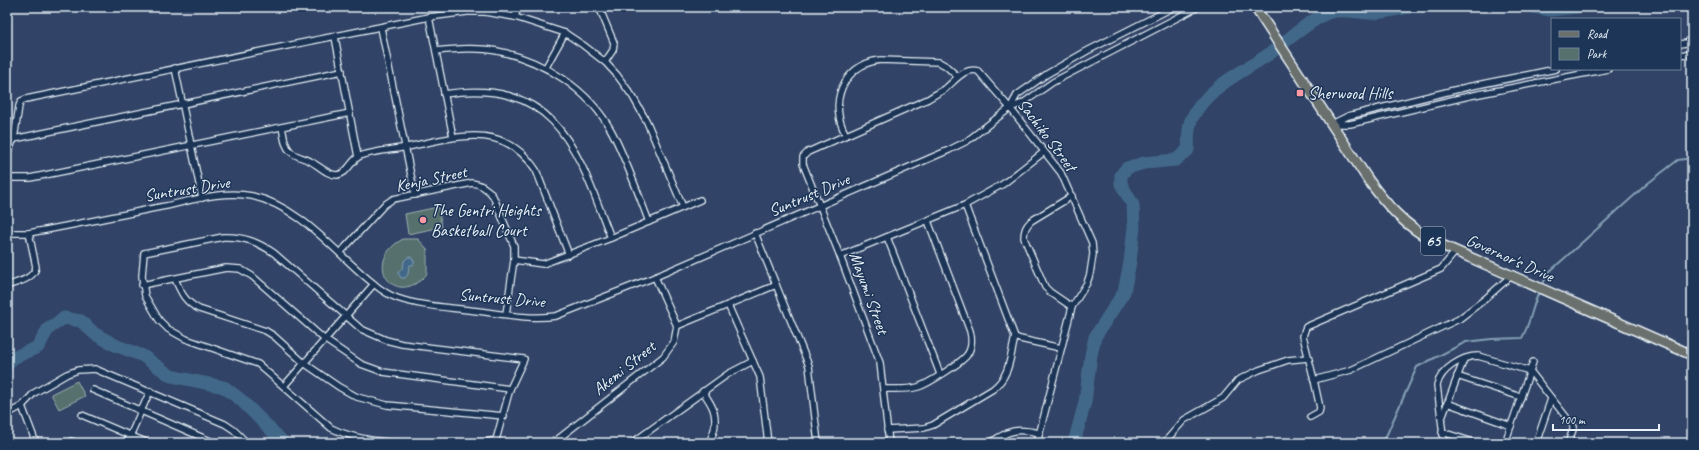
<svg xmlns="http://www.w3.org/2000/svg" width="1699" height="450" font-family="Caveat,sans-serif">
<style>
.green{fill:#55706d;stroke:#9eb0b2}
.water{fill:#426889;stroke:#849fb5}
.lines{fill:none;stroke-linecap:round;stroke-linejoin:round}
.stream{stroke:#849fb5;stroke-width:2}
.river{stroke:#426889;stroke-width:13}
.minor-casing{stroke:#e8f1f8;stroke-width:8}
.primary-casing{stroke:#e8f1f8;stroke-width:12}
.minor{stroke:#1d3557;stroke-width:5.5}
.primary{stroke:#6b706d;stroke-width:9}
.poi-dot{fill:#ff9aa2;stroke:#1d3557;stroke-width:1.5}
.labels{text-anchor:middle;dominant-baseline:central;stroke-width:3;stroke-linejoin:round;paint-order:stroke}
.shield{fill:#1d3557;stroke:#abb9c8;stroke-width:1}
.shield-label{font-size:16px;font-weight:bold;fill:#e8f1f8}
.poi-label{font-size:17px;fill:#e8f1f8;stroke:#1d3557;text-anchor:start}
.street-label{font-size:17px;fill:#e8f1f8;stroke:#1d3557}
</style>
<rect width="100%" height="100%" fill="#314366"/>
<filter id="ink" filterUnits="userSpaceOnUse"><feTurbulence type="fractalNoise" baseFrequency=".025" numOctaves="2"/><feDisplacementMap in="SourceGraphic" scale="8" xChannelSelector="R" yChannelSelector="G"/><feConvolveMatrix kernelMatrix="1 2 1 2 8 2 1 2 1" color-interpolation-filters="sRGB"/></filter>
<g filter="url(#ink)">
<g class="green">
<polygon points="438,207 442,227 408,234 405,214"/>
<path d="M403,239H418L427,249V274C394,311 361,261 403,239Z"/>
<polygon points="77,381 85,396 59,409 51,394"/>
</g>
<polygon class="water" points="411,257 414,261 414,264 409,266 408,274 405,278 401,278 398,273 403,267 404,261 408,257"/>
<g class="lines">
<g class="stream">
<polyline points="1542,286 1548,273 1647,184 1678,160 1692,158"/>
<path d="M1383,443L1417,367L1466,342L1491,339L1522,338C1530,324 1532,307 1539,292"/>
</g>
<g class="river">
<polyline points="1534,7 1550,10 1577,7"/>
<polyline points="7,365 13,358 38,347 48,329 64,318 81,321 95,334 115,345 143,356 171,376 224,387 241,400 284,443"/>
<path d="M1074,443L1085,402L1091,355L1095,337L1124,292L1130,262L1134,227L1133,205L1121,184V175L1127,168L1144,163L1176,160L1188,150C1189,139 1187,128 1192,118C1209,85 1244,72 1272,52C1287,41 1312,18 1330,12C1345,8 1360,14 1376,13C1386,12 1398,9 1409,7"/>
</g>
<defs>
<g id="minor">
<polyline points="599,7 614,43 613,50 605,62"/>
<polyline points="429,17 453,137"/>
<polyline points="515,17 518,7"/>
<polyline points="381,28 415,195"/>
<polyline points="335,37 358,157"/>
<polyline points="1680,44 1692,42"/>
<path d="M436,51C456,49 477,47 497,51C543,60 589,89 612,132C626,159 638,193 649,222"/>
<polyline points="1680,55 1692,53"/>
<polyline points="546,67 565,33"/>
<polyline points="175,68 202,198"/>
<path d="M444,94C558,77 577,150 611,238"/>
<polyline points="1010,108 1017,95 1047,74 1087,51 1174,7"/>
<polyline points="1334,123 1348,116 1467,87 1556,69"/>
<polyline points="1332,124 1350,124 1469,96 1608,69"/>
<path d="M282,127C284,136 284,146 291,152C296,157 305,158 310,161C318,165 327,175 337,175C348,174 351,160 360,156C374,151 392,150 407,147C456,137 503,120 536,170L569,255"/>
<path d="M846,135C828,104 842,65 880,60L939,62L946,66L958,77"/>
<polyline points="14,139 342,71"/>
<polyline points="7,154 14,139 19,106 21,101 26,99 429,17 467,12 485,12 515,17 565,33 583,45 605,62 617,75 633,97 647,122 683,207"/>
<polyline points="7,176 12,178 30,178 350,113"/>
<polyline points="965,205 1015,337 1020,339 1061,348"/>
<path d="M7,233H29C75,225 120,215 166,206C193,200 224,190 252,196C302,207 336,254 374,284C381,290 389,295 397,298C420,306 445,307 469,310C497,313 528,320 556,316L655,277L949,150L967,141L1010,108L1023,103L1053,82L1198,7"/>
<polyline points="755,233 809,366 818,443"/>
<polyline points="887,237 940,374"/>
<polyline points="1456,251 1441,269 1306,327 1303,336 1314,380 1351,370 1459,319 1485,299 1511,276"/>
<path d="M340,253L384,205L393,199L472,183C482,184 488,189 493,196L514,246V260L506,314"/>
<polyline points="840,256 965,205 1003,184 1044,152"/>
<polyline points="514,260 543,264 611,238 700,200"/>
<path d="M175,279C181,293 185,302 199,309L266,331L274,336L304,363L339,387L357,397L387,405L504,416"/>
<polyline points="142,285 226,268 240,269 252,276 324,339 361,364 383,372 510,389"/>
<path d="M7,286C17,282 34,279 36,267L29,233"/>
<polyline points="728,305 760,377 768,443"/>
<path d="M1072,307L1050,292L1045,287L1024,238C1024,230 1026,226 1031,221L1072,196"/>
<polyline points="677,326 776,285"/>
<polyline points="1457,376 1521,397"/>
<polyline points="284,386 374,284"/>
<path d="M884,389C895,389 907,390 918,387C928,384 961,363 967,355C972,348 972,339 970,331L928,221"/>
<polyline points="93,390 215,443"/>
<path d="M703,391C706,397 711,403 713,409C717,420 715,434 708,443"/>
<polyline points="1447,403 1511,426"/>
<polyline points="22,406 36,443"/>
<polyline points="7,414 22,406 34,393 67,374 78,370 95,369 225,424 234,430 247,443"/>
<polyline points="82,415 148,443"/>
<polyline points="1310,417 1319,412 1320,408 1314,380"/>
<polyline points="1442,418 1464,359"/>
<path d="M887,430L924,428L933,425L993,389C1010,376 1010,357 1015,337"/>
<polyline points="1442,432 1476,443"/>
<polyline points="71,441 77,443"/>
<polyline points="7,442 7,443"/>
<polyline points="127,443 150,391"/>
<path d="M404,443C379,442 353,439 331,428L258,364L186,339L168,329L159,320L145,296L142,276L144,253L223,237C243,236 258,242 274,253L361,329L386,340L402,344L524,359L510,389L496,440L483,443"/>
<polyline points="553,443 663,357 674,342 677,326 655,277"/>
<polyline points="632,443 728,374 753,361"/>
<path d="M889,443L880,363L840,256L803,164V157L808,152L928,99C934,95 940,92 945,89C955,81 964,67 978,71L1010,108L1061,173L1092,243L1093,254L1090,274L1087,283L1072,307L1037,443"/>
<path d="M990,443C1009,430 1016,428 1039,433"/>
<polyline points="1164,443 1184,420 1223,398 1238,380 1259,370 1288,360 1308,358"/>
<path d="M1444,443L1437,385C1441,369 1462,356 1478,356L1530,371L1574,427L1568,443"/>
<polyline points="1505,443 1533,362"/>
<polyline points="1536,443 1551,399"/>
</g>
<path id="primary" d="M1255,7L1367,178C1386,205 1405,226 1435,242L1692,355"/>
</defs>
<use href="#minor" class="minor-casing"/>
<use href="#primary" class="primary-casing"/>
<use href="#minor" class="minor"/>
<use href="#primary" class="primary"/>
</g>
</g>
<g class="poi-dot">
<rect x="1296" y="89" width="8" height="8" rx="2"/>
<circle cx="423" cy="220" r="4"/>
</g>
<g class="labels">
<rect class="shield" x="1421" y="227" width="24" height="28" rx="3"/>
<g class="shield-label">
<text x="1433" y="241">65</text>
</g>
<g class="poi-label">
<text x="1308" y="93">Sherwood Hills</text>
<text x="431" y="210">The Gentri Heights<tspan x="431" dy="20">Basketball Court</tspan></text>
</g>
<g class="street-label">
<text transform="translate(1047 135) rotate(53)">Sachiko Street</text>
<text transform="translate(431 179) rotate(-12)">Kenja Street</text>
<text transform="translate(187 189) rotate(-9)">Suntrust Drive</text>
<text transform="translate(809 195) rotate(-23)">Suntrust Drive</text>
<text transform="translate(1510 258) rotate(24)">Governor's Drive</text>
<text transform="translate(869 293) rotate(70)">Mayumi Street</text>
<text transform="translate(502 298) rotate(5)">Suntrust Drive</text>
<text transform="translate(624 368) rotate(-39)">Akemi Street</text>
</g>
</g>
<rect width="1699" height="450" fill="none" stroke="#1d3557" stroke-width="24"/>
<rect x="12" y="12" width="1675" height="426" fill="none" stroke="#e8f1f8" stroke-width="1.5" filter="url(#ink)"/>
<rect x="1551" y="18" width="130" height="52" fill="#1d3557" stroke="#6e8097"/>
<rect x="1559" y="31" width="20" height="6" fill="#6b706d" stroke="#6e8097"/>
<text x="1587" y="38" font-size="12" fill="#e8f1f8">Road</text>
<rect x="1559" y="48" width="20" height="12" fill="#55706d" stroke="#6e8097"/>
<text x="1587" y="58" font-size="12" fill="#e8f1f8">Park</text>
<path d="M1553 424v6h106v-6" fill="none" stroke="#e8f1f8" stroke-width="2"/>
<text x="1559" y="424" font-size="12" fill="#e8f1f8" stroke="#1d3557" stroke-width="3" paint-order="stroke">100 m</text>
</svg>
